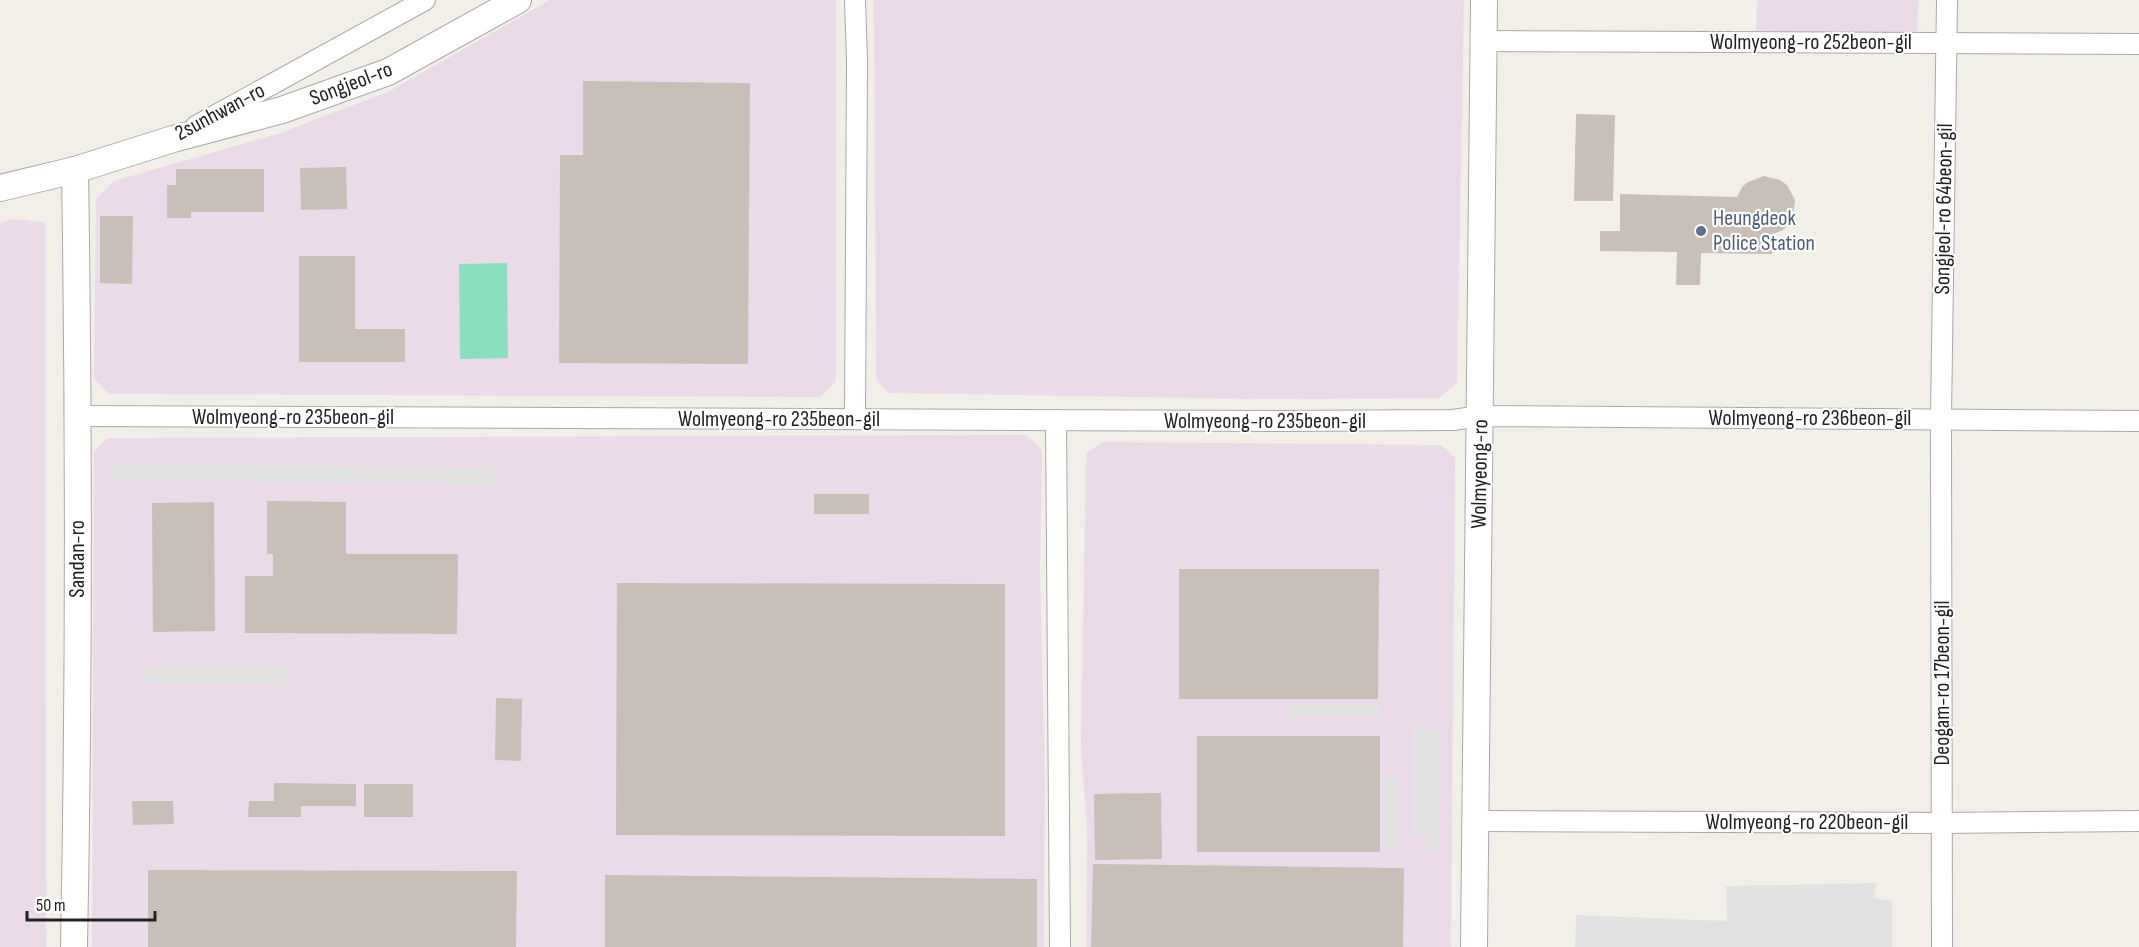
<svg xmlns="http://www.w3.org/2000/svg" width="2139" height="947" font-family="'Sofia Sans Condensed',sans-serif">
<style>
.industrial{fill:#ebdbe8}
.pitch{fill:#88e0be}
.parking{fill:#e2e2e2}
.building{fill:#c7bfb8}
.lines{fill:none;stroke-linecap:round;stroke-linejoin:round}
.minor-casing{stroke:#a9a9a9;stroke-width:22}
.tertiary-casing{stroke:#a9a9a9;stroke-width:28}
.minor{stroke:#fff;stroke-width:20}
.tertiary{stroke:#fff;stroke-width:26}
.service-dot{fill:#5c6f8a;stroke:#fff;stroke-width:2}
.labels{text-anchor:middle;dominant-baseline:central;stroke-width:4.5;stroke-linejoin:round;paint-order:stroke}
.street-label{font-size:22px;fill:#222;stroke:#fff}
.service-label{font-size:22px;fill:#4e5e75;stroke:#fff;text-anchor:start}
</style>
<rect width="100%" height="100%" fill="#f2efe9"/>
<g class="industrial">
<polygon points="550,0 836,0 836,381 821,397 109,394 94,378 96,199 114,181 280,133 388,92"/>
<polygon points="874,0 1464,0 1457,383 1439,398 1261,399 889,393 876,380"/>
<polygon points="1757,0 1918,0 1917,40 1756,36"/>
<polygon points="12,219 45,222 46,947 0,947 0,223"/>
<polygon points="1026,435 1042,450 1040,573 1045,782 1044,947 92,947 94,452 107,438"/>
<polygon points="1103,442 1441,445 1455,458 1451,947 1086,947 1087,834 1081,746 1086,453"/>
</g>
<polygon class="pitch" points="507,263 508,358 460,359 459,264"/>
<g class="parking">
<polygon points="112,464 495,468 495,484 112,480"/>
<rect x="146" y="667" width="142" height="17"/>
<rect x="1287" y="704" width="92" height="12"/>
<polygon points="1414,728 1439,728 1440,852 1427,852 1427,836 1414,835"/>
<polygon points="1384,777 1399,777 1399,847 1384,848"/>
<polygon points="1877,883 1874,898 1892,901 1892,947 1575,947 1576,915 1727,921 1726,886"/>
</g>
<g class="building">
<polygon points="583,81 750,83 748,364 559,363 560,155 583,155"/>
<polygon points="1576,114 1615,115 1613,201 1574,201"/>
<polygon points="346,167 347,209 301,210 300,168"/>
<polygon points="176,169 264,169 264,212 191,212 191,218 167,218 167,185 176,185"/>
<polygon points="1764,176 1780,180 1787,185 1795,200 1793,217 1789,224 1783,230 1773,234 1772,254 1701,253 1700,285 1676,285 1677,252 1600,251 1600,231 1620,231 1620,194 1737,197 1742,187 1748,182"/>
<polygon points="100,216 133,216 132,284 100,283"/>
<polygon points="299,256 355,256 355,329 405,329 405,362 299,362"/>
<rect x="814" y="494" width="55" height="20"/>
<polygon points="267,501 346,502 346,554 458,554 457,634 245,633 245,576 273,576 273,554 267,554"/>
<polygon points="214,502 215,631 153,632 152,503"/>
<polygon points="1179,569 1379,569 1378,699 1179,699"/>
<polygon points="617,583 1005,584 1005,836 616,835"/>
<polygon points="496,698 522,699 521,761 495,760"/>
<rect x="1197" y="736" width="183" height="116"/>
<polygon points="274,783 356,784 356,806 301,806 301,817 248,817 249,801 274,801"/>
<rect x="364" y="784" width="49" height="33"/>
<polygon points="1161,793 1162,859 1095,860 1094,794"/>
<polygon points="132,801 173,801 174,824 133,825"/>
<polygon points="1093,864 1404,868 1403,947 1091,947"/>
<polygon points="148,870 517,871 516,947 148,947"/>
<polygon points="605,875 1037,879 1037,947 605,947"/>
</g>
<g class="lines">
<defs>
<g id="minor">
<polyline points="855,0 857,62 855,419"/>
<polyline points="1483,41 2139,44"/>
<polyline points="196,126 425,0"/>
<polyline points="77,416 1278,421 1453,420 1480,416 2139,421"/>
<polyline points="1056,420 1060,947"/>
<polyline points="1475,821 1943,823 2139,821"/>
<polyline points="1942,947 1941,418 1947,0"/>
</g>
<g id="tertiary">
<polyline points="0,188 75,170 173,139 282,110 388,72 518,0"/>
<path d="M74,947C79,688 79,429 75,170"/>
<polyline points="1474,947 1484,0"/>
</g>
</defs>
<use href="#minor" class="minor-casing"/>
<use href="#tertiary" class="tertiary-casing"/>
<use href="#minor" class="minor"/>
<use href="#tertiary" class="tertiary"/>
</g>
<circle class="service-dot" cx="1701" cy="231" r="6"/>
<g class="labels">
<g class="street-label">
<text x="1811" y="42">Wolmyeong-ro 252beon-gil</text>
<text transform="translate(351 84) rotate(-21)">Songjeol-ro</text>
<text transform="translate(220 112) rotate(-28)">2sunhwan-ro</text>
<text transform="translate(1944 209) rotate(-89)">Songjeol-ro 64beon-gil</text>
<text x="293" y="417">Wolmyeong-ro 235beon-gil</text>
<text x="1810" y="418">Wolmyeong-ro 236beon-gil</text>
<text x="779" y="419">Wolmyeong-ro 235beon-gil</text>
<text x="1265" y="421">Wolmyeong-ro 235beon-gil</text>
<text transform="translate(1480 474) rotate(-89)">Wolmyeong-ro</text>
<text transform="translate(77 559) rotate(-90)">Sandan-ro</text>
<text transform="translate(1942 683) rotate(-90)">Deogam-ro 17beon-gil</text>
<text x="1807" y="822">Wolmyeong-ro 220beon-gil</text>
</g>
<g class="service-label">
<text x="1713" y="218">Heungdeok<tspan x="1713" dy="25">Police Station</tspan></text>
</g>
</g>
<path d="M27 911v9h128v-9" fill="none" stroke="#222222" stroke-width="3"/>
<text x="36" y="911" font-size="18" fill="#222222" stroke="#ffffff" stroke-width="4.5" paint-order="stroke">50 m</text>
</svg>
